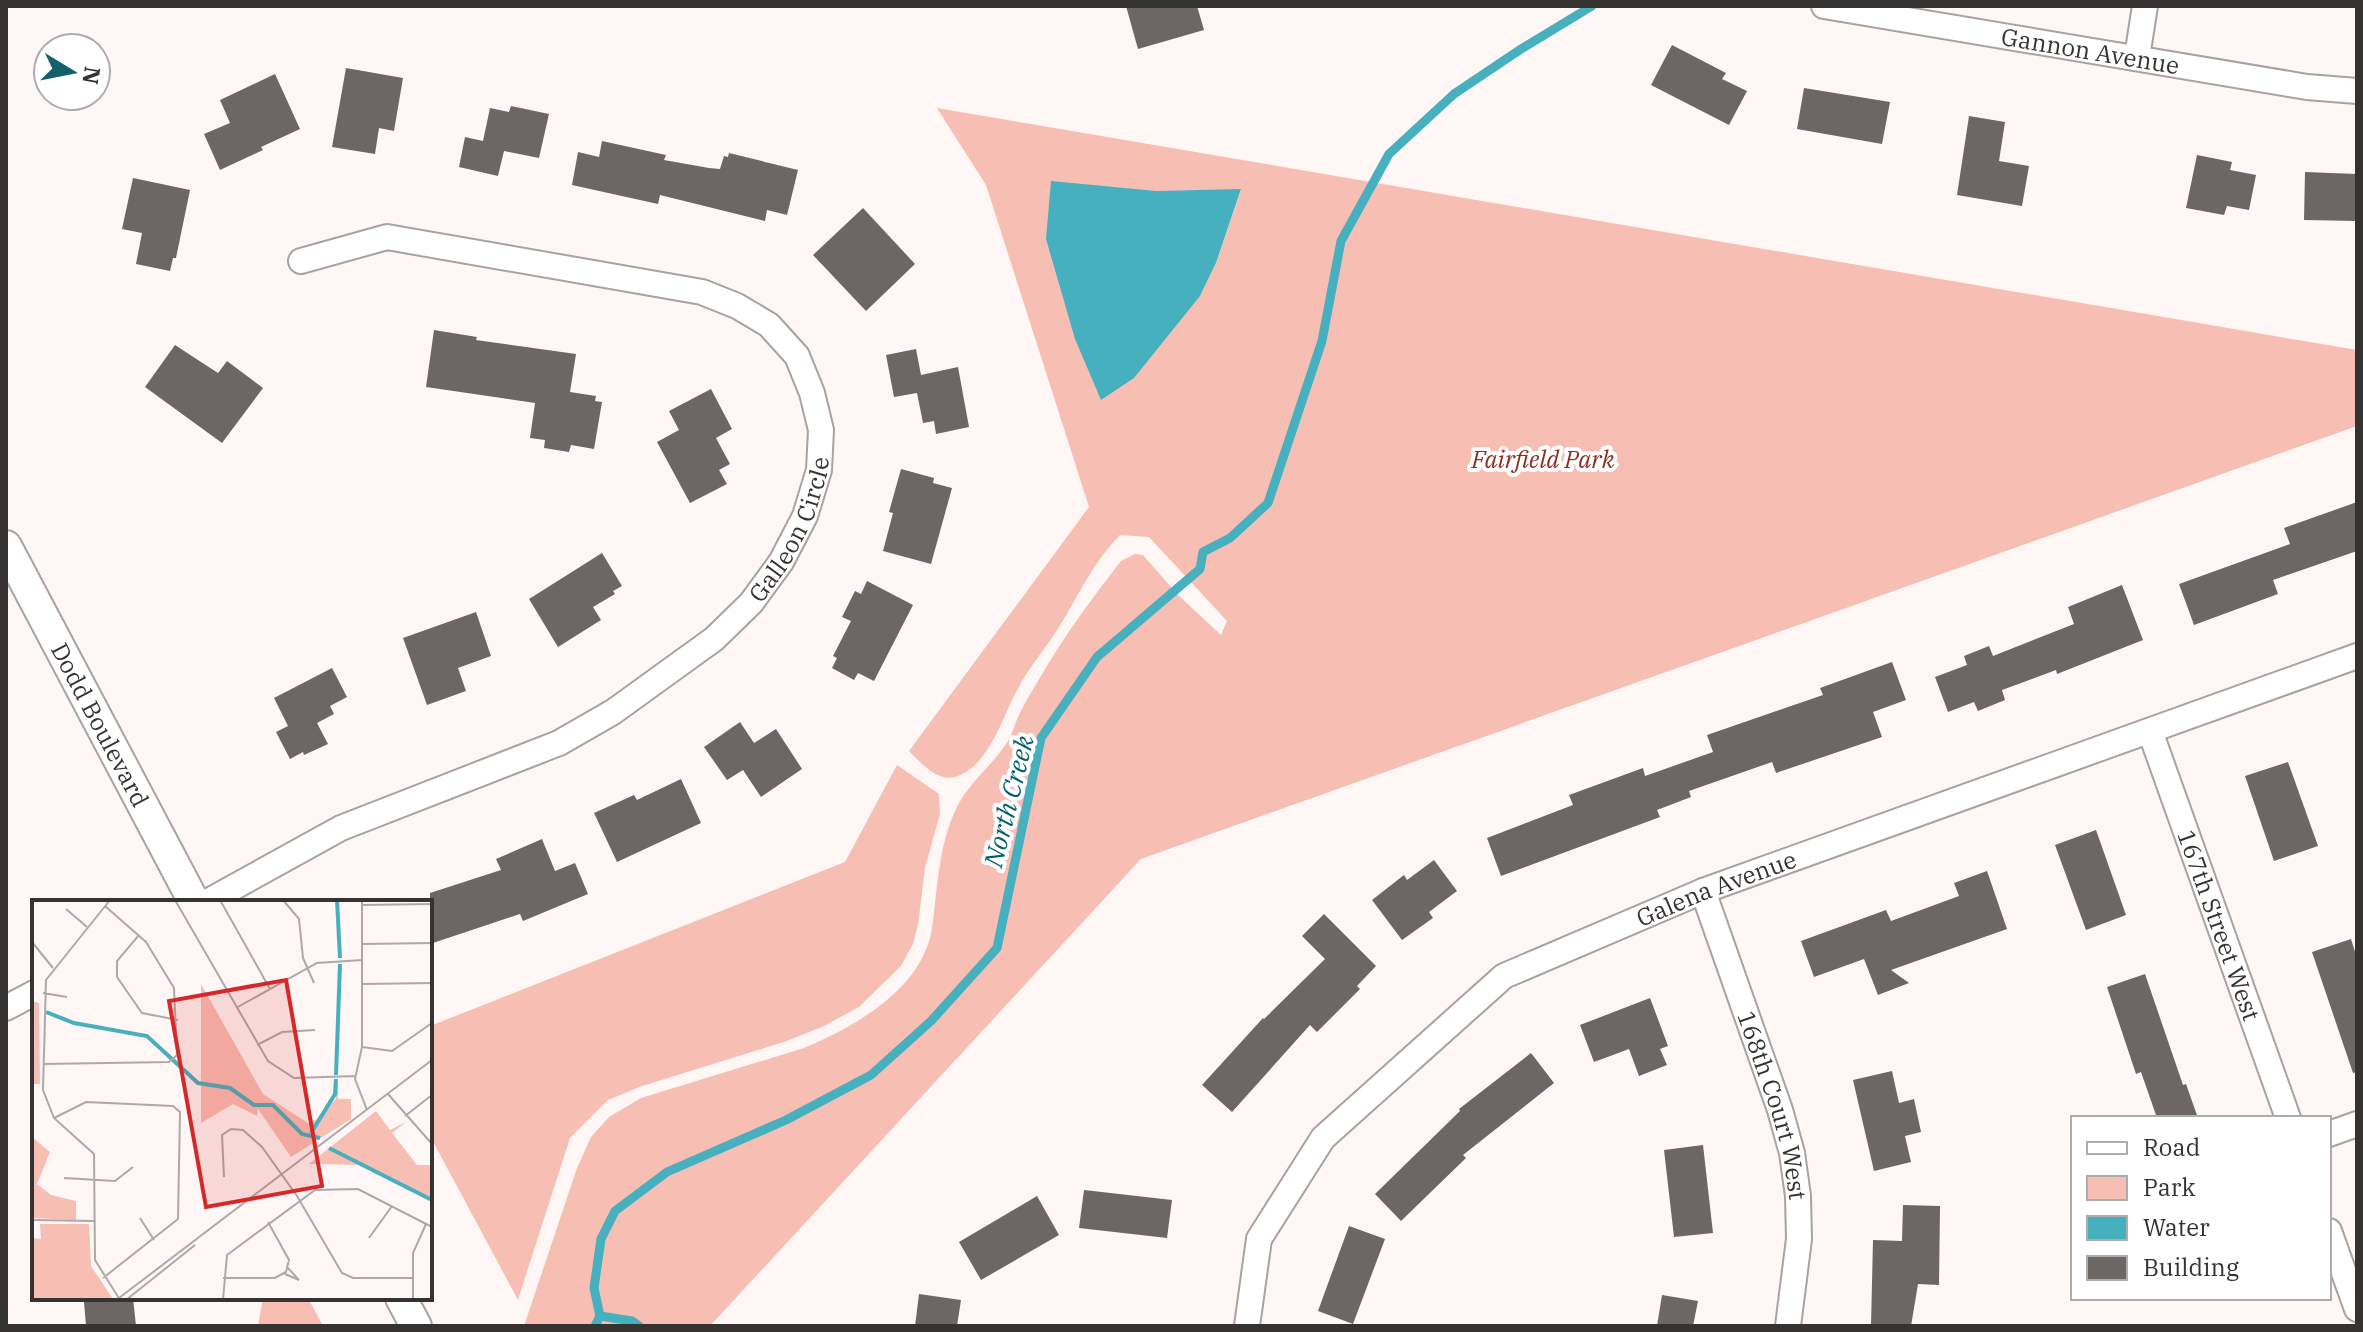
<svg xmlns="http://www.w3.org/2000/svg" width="2363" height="1332" font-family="'IBM Plex Serif',serif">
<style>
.green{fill:#f7beb4;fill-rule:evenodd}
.water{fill:#46b0bf}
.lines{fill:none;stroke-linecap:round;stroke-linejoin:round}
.stream{stroke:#46b0bf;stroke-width:9}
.building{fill:#6c6665}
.minor-casing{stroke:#a8a2a1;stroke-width:28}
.tertiary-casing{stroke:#a8a2a1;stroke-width:34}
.minor{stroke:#fff;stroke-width:24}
.tertiary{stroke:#fff;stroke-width:30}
.labels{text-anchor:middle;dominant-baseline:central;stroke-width:8;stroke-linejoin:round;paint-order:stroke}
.street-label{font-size:24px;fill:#353232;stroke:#fff}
.park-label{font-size:24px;font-style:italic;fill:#8b2f24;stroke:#fff}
.water-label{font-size:26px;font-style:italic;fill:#005f69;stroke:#fff}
.inset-river{fill:none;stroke:#46b0bf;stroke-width:4}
.inset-road{fill:none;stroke:#aea8a8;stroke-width:2}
.view{fill:#d62828;fill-opacity:0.15;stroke:#d62828;stroke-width:4}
.inset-edge{fill:none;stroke:#353232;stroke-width:4}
</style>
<rect width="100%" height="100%" fill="#fef7f6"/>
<g class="green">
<path d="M937,108L2357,350V426L1141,859L710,1326H524L577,1168L591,1137L609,1117L641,1098L804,1048C854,1027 923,989 932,928C938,887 938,847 956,809C968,783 993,765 1008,741C1013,733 1015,722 1020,713C1026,700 1034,688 1041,676C1064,636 1093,597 1121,561L1135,554L1143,555L1178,595L1221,635L1227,621L1149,537L1120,535C1095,560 1080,592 1062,622C1050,643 1033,662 1021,683C1003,713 991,766 955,777C937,782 920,762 909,751L1089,507L986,185ZM1241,190L1216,263L1200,296L1156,191Z"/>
<polygon points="897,765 939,794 940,814 925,868 918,925 913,944 901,966 859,1007 822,1027 784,1042 642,1086 608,1100 570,1138 518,1300 430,1136 430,1026 845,862"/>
<polygon points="263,1298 308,1298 323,1326 258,1326"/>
</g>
<polygon class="water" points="1051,181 1156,191 1241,189 1216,263 1200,296 1134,378 1101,400 1075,339 1046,239"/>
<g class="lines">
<g class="stream">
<polyline points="600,1316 632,1321 639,1326"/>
<polyline points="595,1326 600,1316 594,1288 601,1239 615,1211 667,1172 786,1120 871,1075 931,1021 997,948 1041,738 1097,657 1200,569 1203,552 1230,538 1268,503 1322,341 1341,241 1389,154 1454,94 1521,49 1592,6"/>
</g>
</g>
<g class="building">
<polygon points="1126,6 1197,6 1204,30 1138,49"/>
<polygon points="1672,45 1726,73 1722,79 1747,91 1729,125 1651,85"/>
<polygon points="346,68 403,78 394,131 379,128 375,154 332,147"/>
<polygon points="275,74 300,129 261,147 263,150 220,170 204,134 230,123 220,100"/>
<polygon points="1804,88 1890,102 1882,144 1797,129"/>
<polygon points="511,106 549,114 539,158 504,151 498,176 459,167 465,137 483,141 490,108 509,112"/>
<polygon points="1969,116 2005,122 1999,161 2029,166 2022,206 1957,195"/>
<polygon points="602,141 666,155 664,160 709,168 720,169 724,156 728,157 729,153 798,170 787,215 767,210 765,221 660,195 658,204 572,185 578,152 599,157"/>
<polygon points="2197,155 2232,162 2230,170 2256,175 2249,210 2227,206 2224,215 2186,208"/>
<polygon points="2305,172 2357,174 2357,221 2304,220"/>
<polygon points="133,178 190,190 176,258 173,258 170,271 136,264 142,233 122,229"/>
<polygon points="863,208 915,264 866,311 813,255"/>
<polygon points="434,330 477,337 476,340 576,354 570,392 596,396 595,401 602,402 594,449 571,445 569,452 544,448 545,440 530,438 535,403 426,387"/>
<polygon points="175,345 218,373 227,361 263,388 222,443 145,387"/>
<polygon points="916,349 921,375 958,367 969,427 936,434 934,421 923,423 917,393 894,397 886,355"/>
<polygon points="711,389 732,429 716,438 730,464 719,470 727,484 690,503 657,442 679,430 669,411"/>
<polygon points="901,469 934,478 933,483 952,488 931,564 883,551 893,513 889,512"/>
<polygon points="2357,502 2357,551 2273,580 2278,594 2194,625 2179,584 2290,544 2284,528"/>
<polygon points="602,553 622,586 613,591 615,594 593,607 601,620 558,647 529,599"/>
<polygon points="867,581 913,605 874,681 858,673 854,680 832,668 837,658 833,656 851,621 842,617 855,591 861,594"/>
<polygon points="2122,585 2143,640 2057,674 2056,670 2002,690 2005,700 1978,711 1974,702 1948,712 1935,677 1967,665 1964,656 1989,646 1993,656 2074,624 2068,607"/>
<polygon points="476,612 491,656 458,668 466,691 427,705 403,638"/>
<polygon points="1892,662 1906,700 1873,712 1882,737 1776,773 1772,762 1689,791 1691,797 1657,810 1660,817 1501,876 1487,838 1573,805 1569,795 1643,768 1645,776 1713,752 1707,735 1823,695 1820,688"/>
<polygon points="332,668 347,697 330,706 334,714 317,723 328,744 304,755 303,752 290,759 276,732 288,726 274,698"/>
<polygon points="740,722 754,743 776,729 802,769 761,797 743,770 727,780 704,747"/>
<polygon points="2288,762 2318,846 2274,861 2245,776"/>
<polygon points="681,779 701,823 617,862 594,813 634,795 637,800"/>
<polygon points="2096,830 2126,915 2086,930 2055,845"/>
<polygon points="542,839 555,871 575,863 588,894 523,921 520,914 430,944 430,893 501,870 496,859"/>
<polygon points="1434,860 1457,891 1429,912 1433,918 1402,940 1372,900 1404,875 1407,880"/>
<polygon points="1987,871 2007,929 1891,970 1909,983 1878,995 1864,959 1814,977 1801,941 1886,910 1891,921 1959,896 1954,883"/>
<polygon points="1324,914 1376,966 1357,986 1360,989 1317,1032 1310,1025 1232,1112 1202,1085 1263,1018 1264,1019 1325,959 1302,936"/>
<polygon points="2351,939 2357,958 2357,1072 2353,1073 2312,952"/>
<polygon points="2145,974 2183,1085 2186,1084 2198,1118 2157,1118 2141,1072 2136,1074 2107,987"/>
<polygon points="1650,998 1668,1046 1660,1049 1667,1065 1639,1076 1629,1049 1594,1062 1580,1025"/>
<polygon points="1531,1053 1554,1083 1463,1155 1466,1158 1401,1221 1375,1194 1460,1111 1459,1109"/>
<polygon points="1892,1071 1899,1103 1914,1099 1921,1132 1905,1136 1911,1162 1874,1171 1853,1080"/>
<polygon points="1703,1145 1713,1233 1674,1237 1664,1150"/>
<polygon points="1084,1190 1172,1200 1167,1238 1079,1228"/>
<polygon points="1037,1196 1059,1235 981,1280 959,1242"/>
<polygon points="1903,1205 1940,1206 1939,1285 1918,1284 1911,1326 1871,1326 1873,1240 1902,1241"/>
<polygon points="1349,1226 1385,1239 1353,1324 1318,1311"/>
<polygon points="919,1294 961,1300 957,1326 915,1326"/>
<polygon points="1662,1295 1698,1301 1693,1326 1657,1326"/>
<polygon points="92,1298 133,1298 136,1326 86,1326 84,1302 93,1302"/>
</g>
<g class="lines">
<defs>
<g id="minor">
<path id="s1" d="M1824,6L2307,87L2357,91"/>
<polyline points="2137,57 2145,6"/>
<path id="s2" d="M2150,731L2288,1118"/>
<path id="s3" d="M1703,891L1780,1110L1792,1153L1798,1196L1799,1239L1788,1326"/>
<path id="s4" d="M207,902L341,828L559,743L613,712L714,639L751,603L781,562L805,516L819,470L821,430L812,393L797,356L769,325L737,306L702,292L387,237L301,261"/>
<polyline points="6,1008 34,993"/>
<polyline points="2329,1134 2357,1124"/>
<polyline points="2329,1231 2357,1309"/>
<path id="s5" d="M1247,1326L1259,1239L1323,1138L1504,976L1703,891L2357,656"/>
</g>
<g id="tertiary">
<path id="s6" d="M6,546L194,902"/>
<polyline points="401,1298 416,1326"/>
</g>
</defs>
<use href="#minor" class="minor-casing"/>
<use href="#tertiary" class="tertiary-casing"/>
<use href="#minor" class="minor"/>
<use href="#tertiary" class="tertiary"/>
</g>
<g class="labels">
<g class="street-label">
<text stroke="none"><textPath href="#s1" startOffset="270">Gannon Avenue</textPath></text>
<text stroke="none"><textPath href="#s4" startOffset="710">Galleon Circle</textPath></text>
<text stroke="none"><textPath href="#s6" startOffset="202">Dodd Boulevard</textPath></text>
<text stroke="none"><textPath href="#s5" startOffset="680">Galena Avenue</textPath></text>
<text stroke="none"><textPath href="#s2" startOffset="206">167th Street West</textPath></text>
<text stroke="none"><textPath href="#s3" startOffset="226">168th Court West</textPath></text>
</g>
<g class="park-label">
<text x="1543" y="459">Fairfield Park</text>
</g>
<g class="water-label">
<text transform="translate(1008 801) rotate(-76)">North Creek</text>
</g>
</g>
<g transform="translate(32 900)">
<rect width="400" height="400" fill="#fef7f6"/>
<path d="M169,84L231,194L279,225L304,199L306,179V199H319V219L259,257L226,209L225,216L201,204L169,223ZM0,101L7,103L8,184H0ZM344,211L358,230L374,222L360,233L385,265H400V301L331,265L277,264ZM0,237L18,252L5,284L19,295L44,301V320L0,318ZM8,324H57L59,366L81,399L0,400V338L9,339Z" fill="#f7beb4"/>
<path class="inset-river" d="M305,0L308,58M14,112L42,123L115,136L166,183L198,188L222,205H241L270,234L288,238M304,175L308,64M279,233L303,194L304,179M297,248L400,300"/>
<path class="inset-road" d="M78,0L14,80L11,190L22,218L62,254L63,360L88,400M143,0L236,161L262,178L324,176M188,0L238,89M251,0L267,19L271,58L282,83M330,0V147L323,179L335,210M330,5L400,4M34,9L55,27M107,35L85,61V77L110,113L146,120M0,42L21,68M331,44L400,43M331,84L400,83M11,93L35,97M204,108L285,63L330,60M225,145L250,132L283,130M330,147L360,151L400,123M11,164L137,162L145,155L142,88L114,42L73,6M356,194L400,244M373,216L400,195M22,218L54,202L141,206L148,212L146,319L71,378M192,277L190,235L199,229L211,230L230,247L265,296L310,373L321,378H381M32,278L83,281L101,267M108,318L122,340M0,320L62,321M337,338L360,306M253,374L267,380L256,368M191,378H243L254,372L257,360L236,322M87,398L400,160M94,400L163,345M191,400L195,355L283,290L326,289L400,327M381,400V353L394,324"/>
<path class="view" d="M254,80L290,286L174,307L137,101Z"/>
<rect width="400" height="400" class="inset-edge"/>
</g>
<rect width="2363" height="1332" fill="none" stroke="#353232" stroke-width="16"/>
<rect x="2071" y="1116" width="260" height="184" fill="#ffffff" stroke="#aeadad" stroke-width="2"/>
<rect x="2087" y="1142" width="40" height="12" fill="#ffffff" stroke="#aeadad" stroke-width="2"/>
<text x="2143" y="1156" font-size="24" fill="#353232">Road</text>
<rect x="2087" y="1176" width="40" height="24" fill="#f7beb4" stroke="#aeadad" stroke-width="2"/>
<text x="2143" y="1196" font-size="24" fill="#353232">Park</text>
<rect x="2087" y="1216" width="40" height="24" fill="#46b0bf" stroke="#aeadad" stroke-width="2"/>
<text x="2143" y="1236" font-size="24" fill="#353232">Water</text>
<rect x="2087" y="1256" width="40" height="24" fill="#6c6665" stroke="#aeadad" stroke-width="2"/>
<text x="2143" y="1276" font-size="24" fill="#353232">Building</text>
<g transform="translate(72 72) rotate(100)"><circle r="38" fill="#ffffff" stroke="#aeadad" stroke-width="2"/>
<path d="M0-6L14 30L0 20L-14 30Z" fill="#12616a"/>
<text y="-12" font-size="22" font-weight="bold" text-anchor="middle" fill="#353232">N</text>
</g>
</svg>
